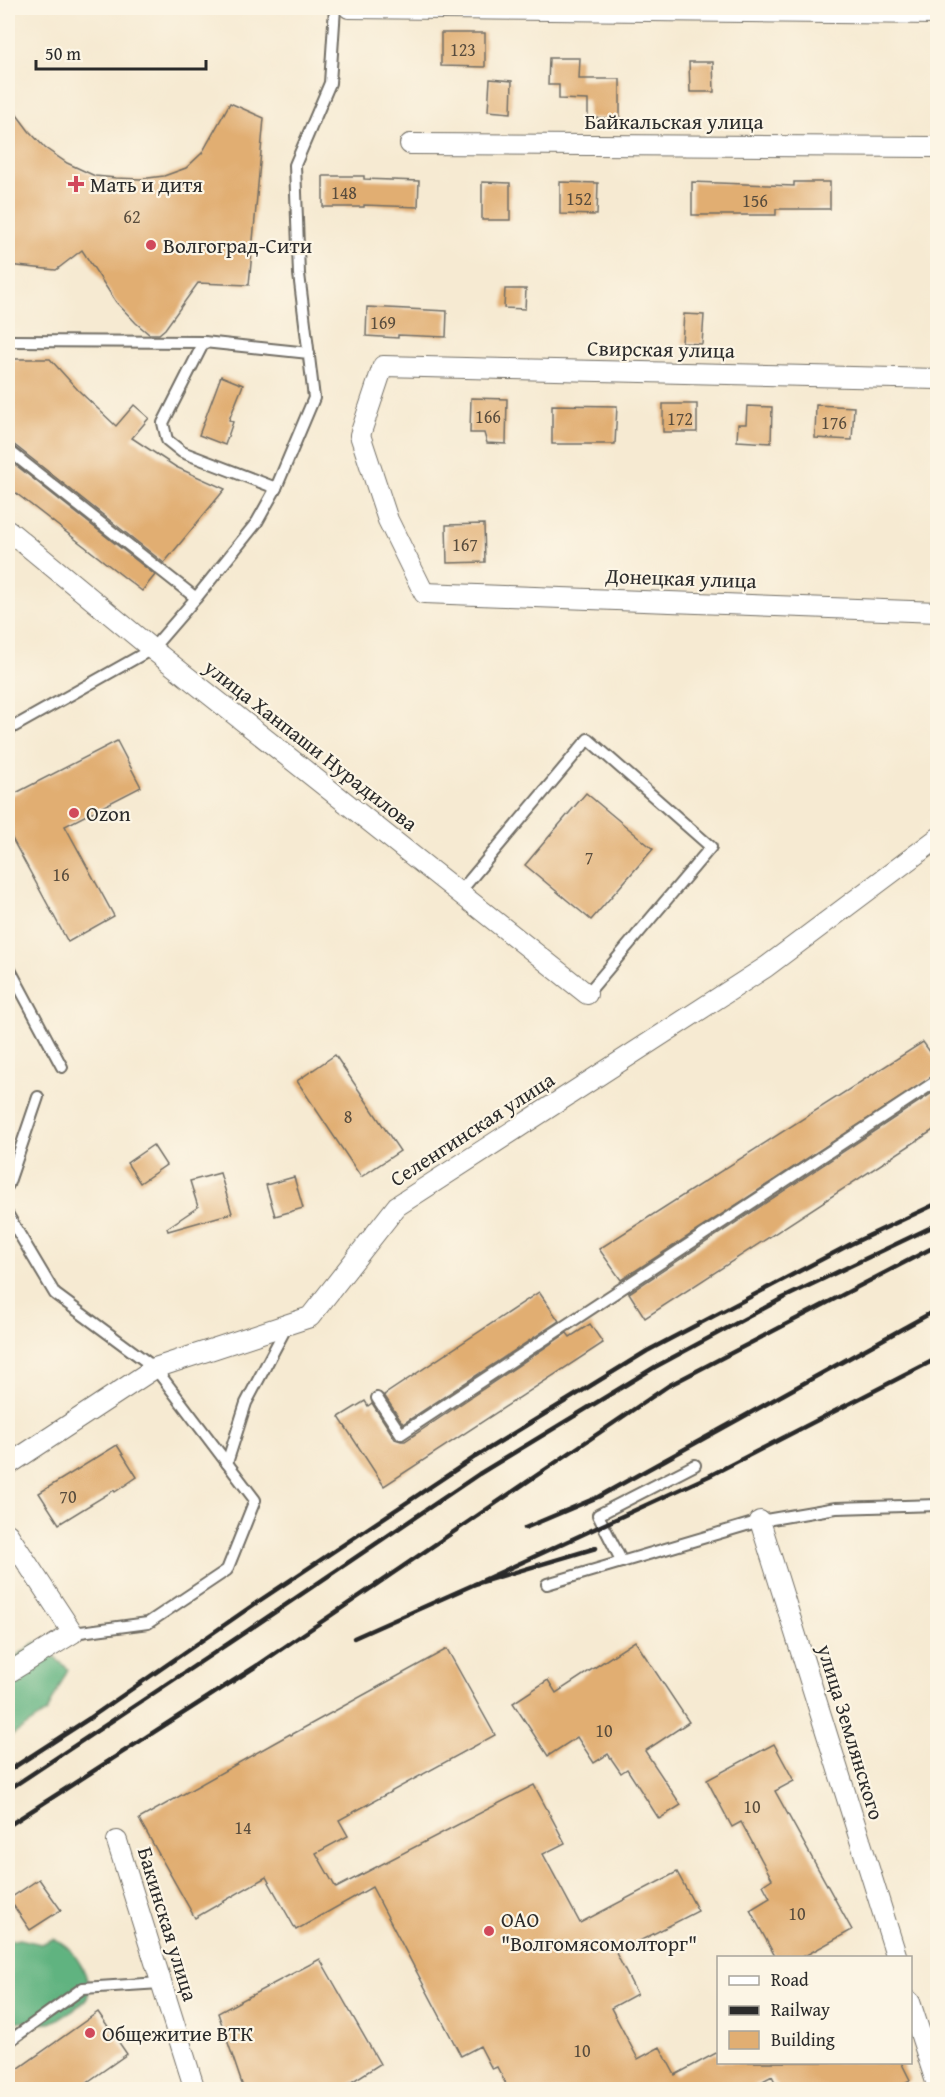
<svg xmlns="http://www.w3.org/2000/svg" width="945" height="2097" font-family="'Gentium Book Plus',serif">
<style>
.forest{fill:#61b380;stroke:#466f56;stroke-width:1.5}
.building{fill:#e1ae72}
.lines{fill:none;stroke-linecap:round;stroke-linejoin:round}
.lane-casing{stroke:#726e65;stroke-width:14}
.street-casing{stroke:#726e65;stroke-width:22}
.lane{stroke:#fff;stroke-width:10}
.street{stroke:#fff;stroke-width:20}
.rail{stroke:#2b2b2b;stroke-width:4.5}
.poi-dot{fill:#d1495b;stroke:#fcf5e5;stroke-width:2}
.labels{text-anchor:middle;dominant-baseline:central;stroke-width:4.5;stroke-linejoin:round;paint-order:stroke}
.number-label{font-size:18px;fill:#584c3d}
.street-label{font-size:21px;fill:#2b2b2b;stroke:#fcf5e5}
.poi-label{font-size:21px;fill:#2b2b2b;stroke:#fcf5e5;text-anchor:start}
</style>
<rect width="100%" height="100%" fill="#fcf5e5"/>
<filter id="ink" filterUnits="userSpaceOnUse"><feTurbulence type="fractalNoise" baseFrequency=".0167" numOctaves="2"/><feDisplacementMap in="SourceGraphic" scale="12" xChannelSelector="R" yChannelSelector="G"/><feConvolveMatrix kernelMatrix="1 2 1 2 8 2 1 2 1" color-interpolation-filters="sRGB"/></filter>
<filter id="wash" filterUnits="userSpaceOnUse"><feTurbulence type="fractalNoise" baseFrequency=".008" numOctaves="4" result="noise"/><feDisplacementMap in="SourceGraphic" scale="24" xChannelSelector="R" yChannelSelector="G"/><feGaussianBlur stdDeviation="1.35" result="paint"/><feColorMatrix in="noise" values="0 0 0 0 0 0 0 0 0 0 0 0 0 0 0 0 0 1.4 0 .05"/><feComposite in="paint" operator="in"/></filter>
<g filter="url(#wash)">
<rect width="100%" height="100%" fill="#f6ead2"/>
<g class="forest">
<polygon points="37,1642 68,1669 47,1712 8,1738 8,1662"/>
<path d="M20,1939L41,1944L53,1939C67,1943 75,1955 82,1967C96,1993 89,2001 66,2014C61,2017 55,2022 49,2023C36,2025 21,2020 8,2021V1941Z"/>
</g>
<g id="blocks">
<g class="building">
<polygon points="441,33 485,33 485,67 441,66"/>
<polygon points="549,58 580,58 579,79 620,79 620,118 588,118 588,100 559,99 559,85 548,85"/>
<polygon points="689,62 713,62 714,92 690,92"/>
<polygon points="490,79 512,81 511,113 488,111"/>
<polygon points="8,103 29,131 45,148 67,163 95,176 116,178 140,179 164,176 186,168 202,153 230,103 264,118 249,285 198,283 165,329 159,334 149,334 136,323 116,302 82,250 56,270 8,265"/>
<polygon points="323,176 364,176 364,179 419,181 418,207 364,205 364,207 323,207"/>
<polygon points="482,182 510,183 510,220 482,220"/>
<polygon points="560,182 598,183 597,215 560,214"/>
<polygon points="692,182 794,186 794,182 830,182 830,209 776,209 776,215 692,215"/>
<polygon points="505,289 526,289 525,309 504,308"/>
<polygon points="367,307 447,311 446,337 398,335 398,338 366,336"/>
<polygon points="684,314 704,315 702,344 682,343"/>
<polygon points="8,359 50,359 78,390 116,426 134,405 149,418 132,438 176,467 225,489 164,563 13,444 8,443"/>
<polygon points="221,376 243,385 229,420 233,422 225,445 199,435"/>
<polygon points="471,398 507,399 506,444 487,443 484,433 470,433"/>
<rect x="663" y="404" width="34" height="28"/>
<polygon points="552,405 617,406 615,444 552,444"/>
<polygon points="816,405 854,407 852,440 815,438"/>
<polygon points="747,406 772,407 771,443 737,441 738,424 746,424"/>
<polygon points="8,459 155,575 142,591 8,487"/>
<polygon points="484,524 485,562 447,563 446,525"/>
<polygon points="117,741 141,787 65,826 114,916 68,942 8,831 8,797"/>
<polygon points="586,793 653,849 591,920 525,865"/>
<polygon points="923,1042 938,1063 938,1073 621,1280 599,1249"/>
<polygon points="335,1055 400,1151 361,1177 297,1081"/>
<polygon points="938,1089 938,1127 645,1318 629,1293"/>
<polygon points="153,1145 166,1165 140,1183 127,1163"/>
<polygon points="220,1173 232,1213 168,1231 167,1228 198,1207 190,1181"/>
<polygon points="294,1177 303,1208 275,1216 266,1185"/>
<polygon points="539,1292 559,1321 403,1424 384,1395"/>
<polygon points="590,1324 603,1343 384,1486 339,1417 365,1401 368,1406 372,1403 395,1439 401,1441 405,1441 567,1333 570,1337"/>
<polygon points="117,1445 137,1477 115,1492 114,1490 59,1524 39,1493"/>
<polygon points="635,1641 689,1722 645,1751 681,1805 659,1819 627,1769 621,1773 608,1754 594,1763 577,1737 548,1756 513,1703 548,1680 556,1693"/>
<polygon points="447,1649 495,1735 339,1820 348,1836 316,1853 336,1888 534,1785 565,1843 543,1854 580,1923 677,1872 698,1911 616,1953 637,1994 611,2008 638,2059 660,2047 675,2075 718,2052 718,2062 901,2062 910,2080 891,2090 779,2090 772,2076 746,2090 509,2090 497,2067 492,2069 480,2046 461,2056 372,1887 296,1930 266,1877 195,1918 139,1819 290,1734 291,1735"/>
<polygon points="774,1744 794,1781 775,1791 852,1930 801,1958 776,1958 750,1910 770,1898 763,1885 772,1879 741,1822 732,1827 707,1780"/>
<polygon points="39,1879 61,1910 30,1930 9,1899"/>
<polygon points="320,1959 380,2064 339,2090 244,2090 218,2013"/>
<polygon points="98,2012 127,2054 76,2090 8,2090 8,2076"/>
</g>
</g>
</g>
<g filter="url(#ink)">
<use href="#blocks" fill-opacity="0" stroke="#726e65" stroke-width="1.5"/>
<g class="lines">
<defs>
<g id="lane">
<polyline points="8,341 204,342 309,353"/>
<polyline points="204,342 163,423 167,440 182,452 276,488"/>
<polyline points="8,450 196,598"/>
<polyline points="8,730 152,649 196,598 257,522 276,488 314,398 299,274 295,165 330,83 335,8"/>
<polyline points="459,893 588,739 711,847 587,994"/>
<polyline points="8,966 62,1067"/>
<polyline points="8,1185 38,1097"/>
<polyline points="8,1215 55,1294 155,1368 255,1500 227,1570 148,1623 73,1633"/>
<polyline points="377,1398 401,1434 938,1080"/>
<polyline points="227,1463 246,1403 288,1324"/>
<polyline points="622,1562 598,1515 695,1465"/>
<polyline points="547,1584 760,1521 836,1508 938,1505"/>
<polyline points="8,2042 83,1988 160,1983"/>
</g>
<g id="street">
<polyline points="349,8 938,14"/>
<polyline points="410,144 938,147"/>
<polyline points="938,379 383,366 360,435 388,520 424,593 938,612"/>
<polyline points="8,530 152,649 587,994"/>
<polyline points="8,1465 155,1368 310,1317 397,1206 766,967 938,838"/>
<polyline points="760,1521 897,1958"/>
<polyline points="8,1534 73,1633 8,1673"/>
<polyline points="117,1841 195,2090"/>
<polyline points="910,2002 938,2088"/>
</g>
</defs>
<use href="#lane" class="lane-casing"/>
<use href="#street" class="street-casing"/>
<use href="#lane" class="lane"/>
<use href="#street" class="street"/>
<g class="rail">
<polyline points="525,1528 598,1497 938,1309"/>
<polyline points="596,1548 475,1584 709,1476 938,1358"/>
<polyline points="354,1638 475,1584"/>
<polyline points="8,1771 90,1718 259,1601 475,1457 647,1351 851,1244 938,1203"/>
<polyline points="8,1790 244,1633 479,1474 655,1367 783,1298 938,1224"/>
<polyline points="8,1826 258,1665 668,1386 938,1245"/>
</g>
</g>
</g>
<g class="poi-dot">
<path d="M73 175h6v6h6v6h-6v6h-6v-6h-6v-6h6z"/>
<circle cx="151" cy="245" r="6"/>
<circle cx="74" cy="813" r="6"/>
<circle cx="489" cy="1931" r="6"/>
<circle cx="90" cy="2033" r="6"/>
</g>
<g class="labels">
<g class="number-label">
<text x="463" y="49">123</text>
<text x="344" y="192">148</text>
<text x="579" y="198">152</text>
<text x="755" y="200">156</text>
<text x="132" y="216">62</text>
<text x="383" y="322">169</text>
<text x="488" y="416">166</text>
<text x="680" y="418">172</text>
<text x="834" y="422">176</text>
<text x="465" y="544">167</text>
<text x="589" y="857">7</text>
<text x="61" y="874">16</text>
<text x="348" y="1116">8</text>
<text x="68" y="1496">70</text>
<text x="604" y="1730">10</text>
<text x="752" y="1806">10</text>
<text x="243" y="1827">14</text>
<text x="797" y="1913">10</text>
<text x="582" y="2050">10</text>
</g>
<g class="street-label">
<text x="674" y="121">Байкальская улица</text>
<text transform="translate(661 349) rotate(1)">Свирская улица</text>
<text transform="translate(681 578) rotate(2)">Донецкая улица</text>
<text transform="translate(311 745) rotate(38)">улица Ханпаши Нурадилова</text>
<text transform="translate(472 1129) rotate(-33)">Селенгинская улица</text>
<text transform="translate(851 1732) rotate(73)">улица Землянского</text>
<text transform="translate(168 1924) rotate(73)">Бакинская улица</text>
</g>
<g class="poi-label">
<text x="90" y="184">Мать и дитя</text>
<text x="163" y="245">Волгоград-Сити</text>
<text x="86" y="813">Ozon</text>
<text x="501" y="1919">ОАО<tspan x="501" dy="24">"Волгомясомолторг"</tspan></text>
<text x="102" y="2033">Общежитие ВТК</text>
</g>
</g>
<rect width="945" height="2097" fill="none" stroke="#fcf5e5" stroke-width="30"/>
<rect x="717" y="1956" width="195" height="108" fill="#fcf5e5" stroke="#a8a49b" stroke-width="1.5"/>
<rect x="729" y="1976" width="30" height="9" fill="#ffffff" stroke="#a8a49b" stroke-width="1.5"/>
<text x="771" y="1986" font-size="18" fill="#2b2b2b">Road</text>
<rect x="729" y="2006" width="30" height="9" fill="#2b2b2b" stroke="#a8a49b" stroke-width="1.5"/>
<text x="771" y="2016" font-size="18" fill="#2b2b2b">Railway</text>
<rect x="729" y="2031" width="30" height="18" fill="#e1ae72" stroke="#a8a49b" stroke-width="1.5"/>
<text x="771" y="2046" font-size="18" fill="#2b2b2b">Building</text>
<path d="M36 60v9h170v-9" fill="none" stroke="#2b2b2b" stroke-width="3"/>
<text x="45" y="60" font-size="18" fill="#2b2b2b" stroke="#fcf5e5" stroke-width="4.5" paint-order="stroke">50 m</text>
</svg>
